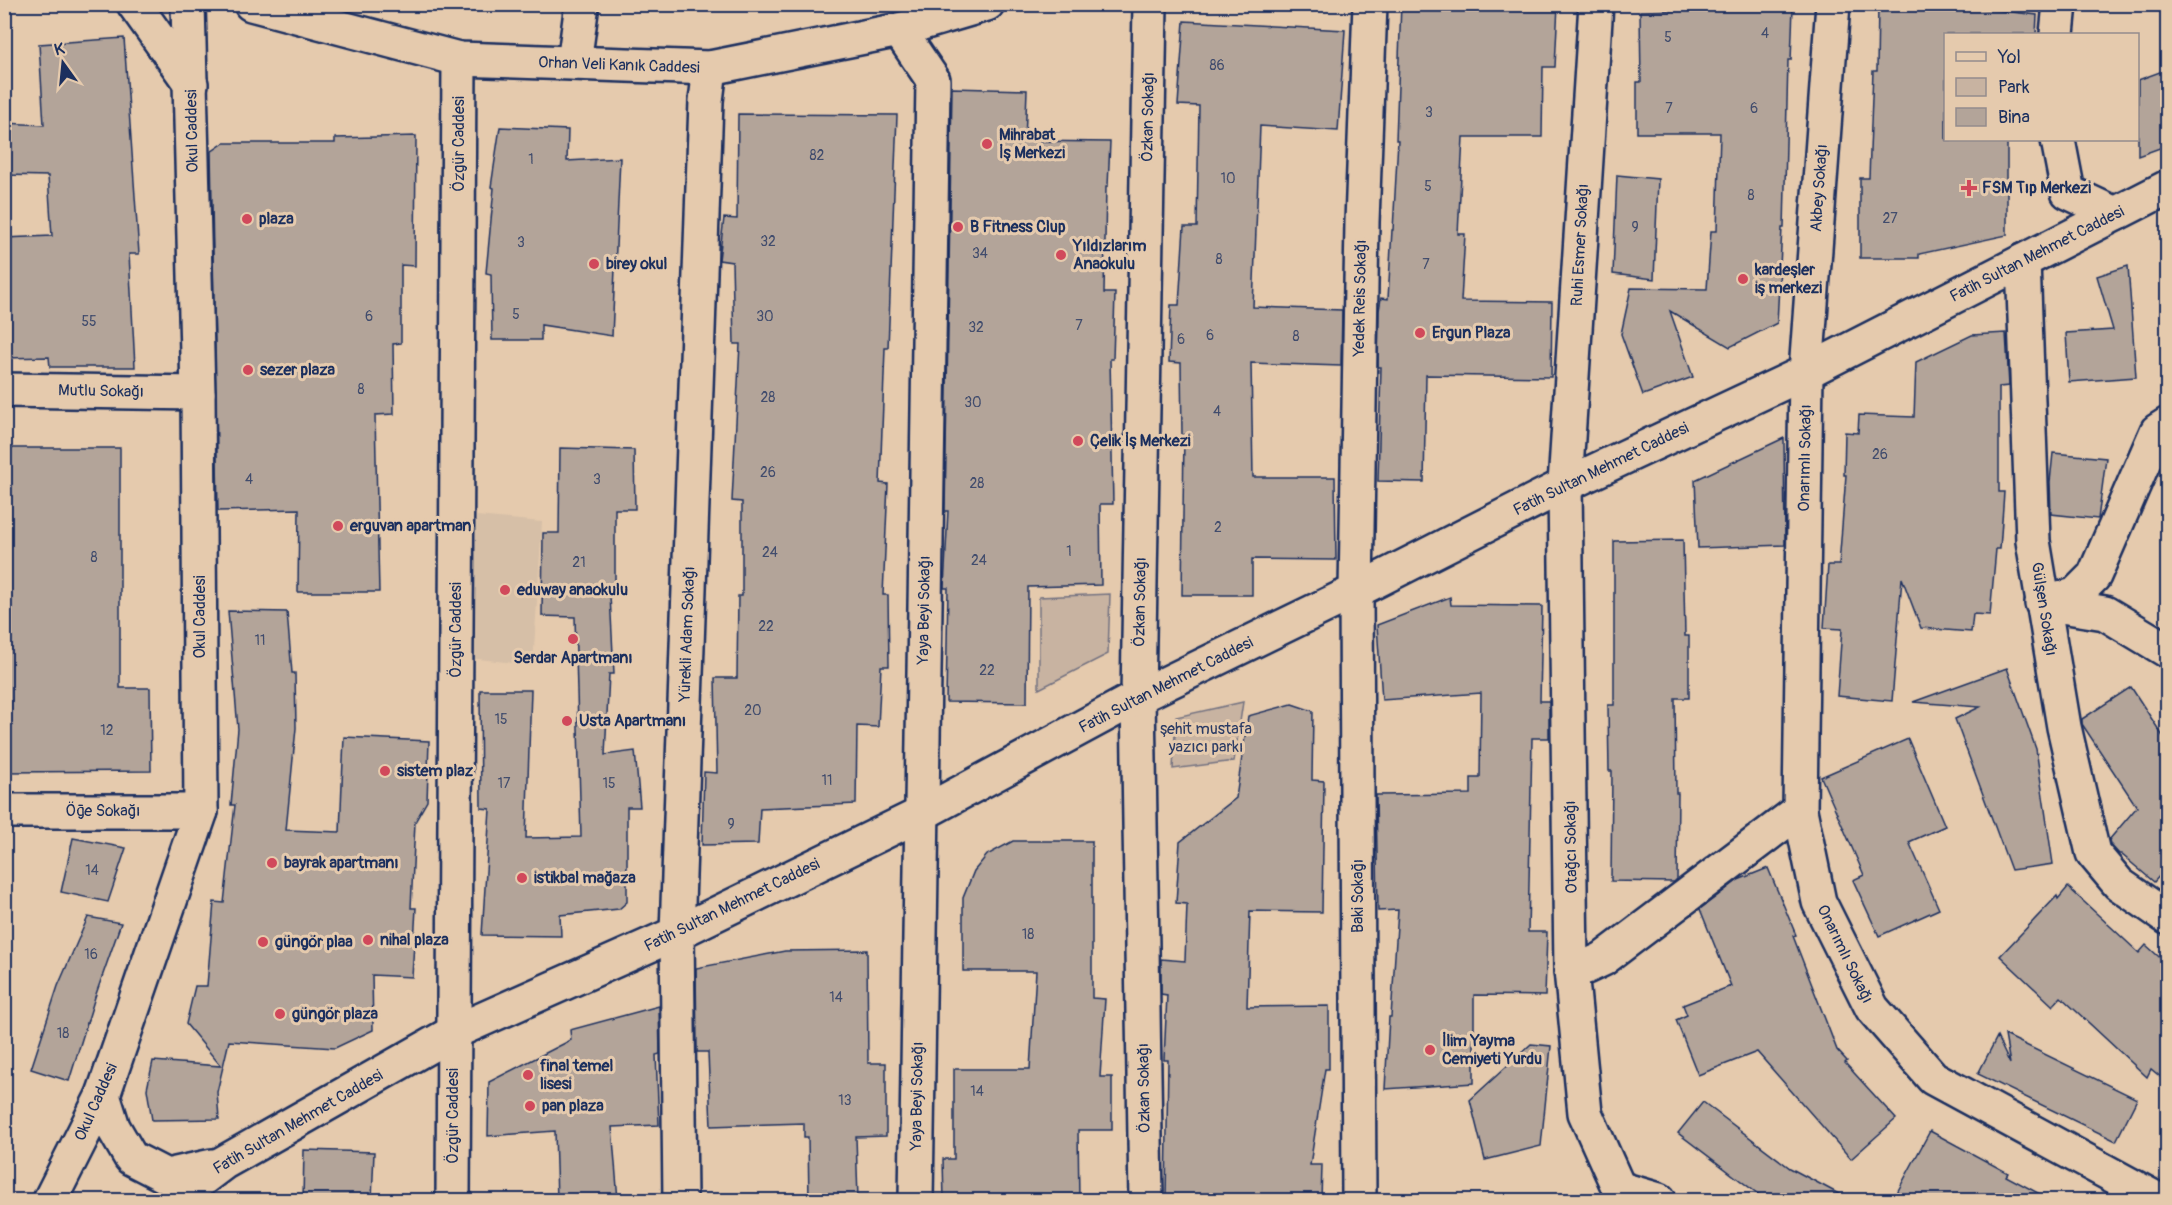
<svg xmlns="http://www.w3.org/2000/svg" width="2172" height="1205" font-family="Pangolin,sans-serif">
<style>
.built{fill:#d6bfa7}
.green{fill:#c8b3a1;stroke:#727180;stroke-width:1.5}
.building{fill:#b3a499;stroke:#1b2f5e;stroke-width:1.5}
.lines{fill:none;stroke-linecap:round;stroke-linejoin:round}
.street-casing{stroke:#1b2f5e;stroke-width:38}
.primary-casing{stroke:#1b2f5e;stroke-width:38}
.street{stroke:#e5caad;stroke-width:33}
.primary{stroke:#e5caad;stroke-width:33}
.poi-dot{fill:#d1495b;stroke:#e5caad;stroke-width:2}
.labels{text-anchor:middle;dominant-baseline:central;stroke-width:6;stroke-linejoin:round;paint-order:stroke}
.number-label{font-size:14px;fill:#414c6d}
.street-label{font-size:16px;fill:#1b2f5e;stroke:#e5caad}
.poi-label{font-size:16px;font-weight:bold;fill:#1b2f5e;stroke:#e5caad;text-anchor:start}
.park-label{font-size:16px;fill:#2c3c65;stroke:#e5caad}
</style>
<rect width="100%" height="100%" fill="#e5caad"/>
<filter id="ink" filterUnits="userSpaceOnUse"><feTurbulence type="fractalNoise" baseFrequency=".0167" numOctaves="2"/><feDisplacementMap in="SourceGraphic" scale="12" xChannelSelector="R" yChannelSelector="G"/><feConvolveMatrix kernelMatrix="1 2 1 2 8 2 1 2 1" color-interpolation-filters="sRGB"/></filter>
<g filter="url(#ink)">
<polygon class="built" points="477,516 542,522 533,665 469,658"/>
<g class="green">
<polygon points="1110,594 1108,654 1039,689 1039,597"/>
<polygon points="1243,702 1234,761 1173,769 1176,717"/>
</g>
<g class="building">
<polygon points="1401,4 1558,4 1555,67 1543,67 1542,137 1463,137 1458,234 1465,234 1461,301 1552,302 1551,377 1426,375 1424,482 1378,481 1381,367 1378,367 1379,311 1381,298 1388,299 1392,230 1393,230 1398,140 1396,140"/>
<polygon points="1878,4 1946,4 2037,15 2036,34 1946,34 1946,140 2007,140 2007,235 1919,254 1919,258 1860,258 1860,178 1869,178 1873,71 1877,71"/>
<polygon points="1738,5 1793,7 1791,60 1788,60 1784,228 1782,228 1777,323 1730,347 1670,311 1693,377 1643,395 1621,334 1631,288 1707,289 1711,231 1717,231 1720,133 1637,133 1637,82 1641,82 1640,11 1738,9"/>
<polygon points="1184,21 1345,30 1338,131 1260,126 1253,307 1342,310 1341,366 1251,363 1253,477 1335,477 1336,560 1252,559 1252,595 1182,595 1184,435 1182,435 1181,363 1169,362 1171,305 1179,305 1184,227 1197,227 1199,106 1178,105"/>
<polygon points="124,38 139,254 129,254 135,367 50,367 49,357 4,358 4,238 52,236 48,176 4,175 4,123 44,125 39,44"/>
<polygon points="2168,69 2168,145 2138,156 2138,80"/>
<polygon points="952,88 1027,90 1025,141 1110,142 1108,186 1106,186 1104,293 1115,293 1113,359 1110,359 1113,504 1100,504 1101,585 1028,587 1027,703 946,702 948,588 944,588 948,511 945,511"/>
<polygon points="738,114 897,115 888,348 885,348 880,483 888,484 883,595 888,595 889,666 881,666 878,727 857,726 856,804 760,808 758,844 702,845 704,772 717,773 715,678 737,678 738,596 742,596 742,502 732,501 740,344 734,344 732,262 719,260 724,218 737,219"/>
<polygon points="500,127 568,130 567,161 620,158 612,336 541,325 541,340 492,340 491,274 486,273 494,188 491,187"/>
<polygon points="416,136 415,266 401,265 401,343 393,344 394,414 375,415 379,592 298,592 299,509 218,511 211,152 224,143 335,143 335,138"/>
<polygon points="1617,175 1658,179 1654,279 1613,274"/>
<polygon points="2128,266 2136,377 2069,382 2066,333 2113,330 2097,276"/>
<polygon points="2006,333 2009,386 1999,387 1999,492 2004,492 2000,549 1996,549 1990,615 1973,614 1971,632 1921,628 1902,578 1892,701 1837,696 1842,629 1824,628 1828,565 1839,565 1846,475 1844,475 1845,432 1858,433 1859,415 1914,417 1916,362 1972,335"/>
<polygon points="1784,438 1785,545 1698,548 1695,480"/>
<polygon points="4,448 120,448 120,688 150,688 151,771 4,772"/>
<polygon points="560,448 634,450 635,509 615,509 615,595 610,595 614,674 609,674 605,755 635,751 640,807 627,807 627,902 619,909 560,915 561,936 482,935 490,809 481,808 480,690 531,690 526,838 581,837 575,617 542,616 543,533 559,533"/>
<polygon points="2053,453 2106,458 2098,519 2051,514 2050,482"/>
<polygon points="1683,540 1685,636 1689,636 1689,698 1675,698 1676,793 1678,793 1677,879 1674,882 1611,881 1612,771 1609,771 1608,705 1614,705 1614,541"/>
<polygon points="1450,597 1451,605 1542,606 1540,701 1549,701 1549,738 1532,738 1528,932 1547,932 1545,996 1474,995 1474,1083 1385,1089 1389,1017 1391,1017 1398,910 1378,911 1376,795 1471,794 1471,778 1480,778 1481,693 1382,700 1377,625"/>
<polygon points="228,611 287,612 292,673 295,673 296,728 286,830 340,832 344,737 429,741 427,801 415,822 411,908 416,908 412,977 372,975 373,1030 335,1048 229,1041 217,1092 219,1119 152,1120 147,1089 153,1061 221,1066 186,1024 195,986 207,986 214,902 224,903 235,805 231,805 238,729"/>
<polygon points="2007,668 2036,749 2053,864 2011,870 1955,719 1980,707 1913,702"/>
<polygon points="2131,687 2168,744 2168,866 2154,882 2121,854 2119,854 2110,844 2109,840 2137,807 2082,724 2082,719"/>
<polygon points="1292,704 1313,711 1312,780 1324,781 1322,912 1250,911 1247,1007 1329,1006 1329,1069 1325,1069 1310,1165 1322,1165 1321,1200 1166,1200 1168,1060 1164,1060 1167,995 1161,994 1161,959 1185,961 1187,904 1176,903 1180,842 1236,798 1248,716"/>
<polygon points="1908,739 1945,826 1909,842 1939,909 1879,936 1853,880 1864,875 1821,777"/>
<polygon points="73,838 126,848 108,902 61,892"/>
<polygon points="1013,841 1092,841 1092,998 1105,999 1100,1077 1112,1077 1112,1130 1078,1130 1079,1200 944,1200 943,1159 954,1159 954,1069 1030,1069 1036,971 963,971 963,898 974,871 987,855"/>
<polygon points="1768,868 1796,935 1793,936 1837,1050 1847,1061 1845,1063 1896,1119 1851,1159 1757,1052 1698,1075 1676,1020 1687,1015 1683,1005 1731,986 1700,909 1738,880"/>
<polygon points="2068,887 2139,953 2146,945 2168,965 2168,1083 2151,1069 2147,1077 2061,997 2053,1006 2000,956 2057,896 2058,899"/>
<polygon points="88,917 121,923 95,997 69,1081 31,1069 58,986"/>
<polygon points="867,950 868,1063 886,1063 886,1136 856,1137 858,1199 809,1200 808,1137 804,1137 804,1123 711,1126 708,1052 697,1052 696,968 785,951"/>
<polygon points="659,1006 660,1054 656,1055 659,1125 612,1127 618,1200 557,1200 555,1131 488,1136 489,1082 571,1040 570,1030"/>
<polygon points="2005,1035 2137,1099 2116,1141 1978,1074 1997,1037 2010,1064"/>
<polygon points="1531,1044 1551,1046 1541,1146 1485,1160 1470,1100"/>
<polygon points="1703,1102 1790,1168 1850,1200 1766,1200 1678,1133"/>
<polygon points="1930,1131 2008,1173 2006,1176 2051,1200 1893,1200"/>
<polygon points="304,1150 374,1152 372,1200 303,1200"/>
</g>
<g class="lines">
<defs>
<g id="street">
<polyline points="1596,4 1565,485 1571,970 1585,1113 1624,1200"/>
<polyline points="1833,4 1806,372 1800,810 1819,902 1872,1008 1933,1078 2158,1200"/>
<polyline points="899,30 933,80 916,1200"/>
<polyline points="2057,34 2060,4"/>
<polyline points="574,63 582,4"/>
<polyline points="2058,140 2068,192 2115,214"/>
<polyline points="2023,261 2033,541 2064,727 2093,853 2119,884 2168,918"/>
<polyline points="4,390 198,393"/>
<polyline points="2042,603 2075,595 2094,576 2157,431 2168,424"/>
<polyline points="2049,604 2105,613 2168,651"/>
<polyline points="4,811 201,811"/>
<polyline points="1571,970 1586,967 1603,959 1800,810"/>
<polyline points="1618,1188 1659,1200"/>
<polyline points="453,1200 459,59"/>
<polyline points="680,1200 677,933 706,101 710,68"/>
<polyline points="1146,1200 1138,697 1150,4"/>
<polyline points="1359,1200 1356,591 1362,222 1370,4"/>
</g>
<g id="primary">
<polyline points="134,4 191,84"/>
<polyline points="251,4 459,59 710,68 899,30 987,4"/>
<polyline points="103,1095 113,1127 131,1158 166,1176 212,1166"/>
<polyline points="50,1200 103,1095 201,811 198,393 188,4"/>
<polyline points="174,1200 223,1163 454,1032 677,933 921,814 1138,697 1356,591 1565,485 1806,372 2168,187"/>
</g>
</defs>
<use href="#street" class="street-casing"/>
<use href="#primary" class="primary-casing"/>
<use href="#street" class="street"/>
<use href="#primary" class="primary"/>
</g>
</g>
<g class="poi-dot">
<circle cx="987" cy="144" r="6"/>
<path d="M1966 179h6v6h6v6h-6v6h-6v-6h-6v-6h6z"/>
<circle cx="247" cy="219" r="6"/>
<circle cx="958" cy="227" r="6"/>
<circle cx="1061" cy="255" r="6"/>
<circle cx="594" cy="264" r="6"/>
<circle cx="1743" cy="279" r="6"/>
<circle cx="1420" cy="333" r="6"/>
<circle cx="248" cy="370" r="6"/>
<circle cx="1078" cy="441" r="6"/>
<circle cx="338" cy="526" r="6"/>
<circle cx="505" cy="590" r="6"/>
<circle cx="573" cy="639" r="6"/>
<circle cx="567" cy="721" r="6"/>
<circle cx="385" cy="771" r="6"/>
<circle cx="272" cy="863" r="6"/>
<circle cx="522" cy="878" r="6"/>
<circle cx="368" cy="940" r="6"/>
<circle cx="263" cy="942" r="6"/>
<circle cx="280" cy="1014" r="6"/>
<circle cx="1430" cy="1050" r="6"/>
<circle cx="528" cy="1075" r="6"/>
<circle cx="530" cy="1106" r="6"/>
</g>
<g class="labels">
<g class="number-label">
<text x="1765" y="33">4</text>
<text x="1668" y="37">5</text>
<text x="1217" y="65">86</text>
<text x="1669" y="108">7</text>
<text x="1754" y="108">6</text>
<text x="1429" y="112">3</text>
<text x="817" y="155">82</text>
<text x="531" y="159">1</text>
<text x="1228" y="178">10</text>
<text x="1428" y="186">5</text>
<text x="1751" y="195">8</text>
<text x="1890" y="218">27</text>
<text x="1635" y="227">9</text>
<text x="768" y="241">32</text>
<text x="521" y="242">3</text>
<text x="980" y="253">34</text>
<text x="1219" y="259">8</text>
<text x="1426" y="264">7</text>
<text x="516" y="314">5</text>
<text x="369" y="316">6</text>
<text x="765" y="316">30</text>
<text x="89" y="321">55</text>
<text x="1079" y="325">7</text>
<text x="976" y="327">32</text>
<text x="1210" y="335">6</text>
<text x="1296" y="336">8</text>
<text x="1181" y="339">6</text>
<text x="361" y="389">8</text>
<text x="768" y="397">28</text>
<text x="973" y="402">30</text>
<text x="1217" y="411">4</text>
<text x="1880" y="454">26</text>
<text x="768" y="472">26</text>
<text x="249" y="479">4</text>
<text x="597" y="479">3</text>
<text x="977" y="483">28</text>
<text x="1218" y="527">2</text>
<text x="1069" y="551">1</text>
<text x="770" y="552">24</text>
<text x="94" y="557">8</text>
<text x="979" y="560">24</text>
<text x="579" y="562">21</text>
<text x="766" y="626">22</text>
<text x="260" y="640">11</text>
<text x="987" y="670">22</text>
<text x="753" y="710">20</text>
<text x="501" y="719">15</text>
<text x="107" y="730">12</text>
<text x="827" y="780">11</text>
<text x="504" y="783">17</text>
<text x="609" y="783">15</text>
<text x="731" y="824">9</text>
<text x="92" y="870">14</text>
<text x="1028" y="934">18</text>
<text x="91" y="954">16</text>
<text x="836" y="997">14</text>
<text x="63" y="1033">18</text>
<text x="977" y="1091">14</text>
<text x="845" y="1100">13</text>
</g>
<g class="street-label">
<text transform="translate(619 65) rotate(2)">Orhan Veli Kanık Caddesi</text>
<text transform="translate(1148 117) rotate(-89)">Özkan Sokağı</text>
<text transform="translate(192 131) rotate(-91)">Okul Caddesi</text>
<text transform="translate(459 144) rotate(-90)">Özgür Caddesi</text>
<text transform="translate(1819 188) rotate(-86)">Akbey Sokağı</text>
<text transform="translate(1580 245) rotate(-87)">Ruhi Esmer Sokağı</text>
<text transform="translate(2037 254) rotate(-27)">Fatih Sultan Mehmet Caddesi</text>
<text transform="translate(1360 298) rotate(-89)">Yedek Reis Sokağı</text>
<text transform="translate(101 391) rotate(1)">Mutlu Sokağı</text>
<text transform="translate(1805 458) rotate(-89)">Onarımlı Sokağı</text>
<text transform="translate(1601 469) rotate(-26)">Fatih Sultan Mehmet Caddesi</text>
<text transform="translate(1140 602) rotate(-89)">Özkan Sokağı</text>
<text transform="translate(2044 609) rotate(81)">Gülşen Sokağı</text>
<text transform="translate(924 610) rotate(-89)">Yaya Beyi Sokağı</text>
<text transform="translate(200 617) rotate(-90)">Okul Caddesi</text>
<text transform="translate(456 630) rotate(-90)">Özgür Caddesi</text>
<text transform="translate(687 634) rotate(-88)">Yürekli Adam Sokağı</text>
<text transform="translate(1166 685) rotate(-27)">Fatih Sultan Mehmet Caddesi</text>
<text x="103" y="811">Öḡe Sokağı</text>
<text transform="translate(1571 847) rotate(-91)">Otağcı Sokağı</text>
<text transform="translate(1358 896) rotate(-90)">Baki Sokağı</text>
<text transform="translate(732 905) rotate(-26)">Fatih Sultan Mehmet Caddesi</text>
<text transform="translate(1845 954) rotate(64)">Onarımlı Sokağı</text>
<text transform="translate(1144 1088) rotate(-91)">Özkan Sokağı</text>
<text transform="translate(917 1096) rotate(-89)">Yaya Beyi Sokağı</text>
<text transform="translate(96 1102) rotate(-66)">Okul Caddesi</text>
<text transform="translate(453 1116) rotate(-90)">Özgür Caddesi</text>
<text transform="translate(298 1122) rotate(-30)">Fatih Sultan Mehmet Caddesi</text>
</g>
<g class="poi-label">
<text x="999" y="135">Mihrabat<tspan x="999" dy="18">İş Merkezi</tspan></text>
<text x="1982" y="188">FSM Tıp Merkezi</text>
<text x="259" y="219">plaza</text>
<text x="970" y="227">B Fitness Clup</text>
<text x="1073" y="246">Yıldızlarım<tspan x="1073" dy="18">Anaokulu</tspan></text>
<text x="606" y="264">birey okul</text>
<text x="1755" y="270">kardeşler<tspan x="1755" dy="18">iş merkezi</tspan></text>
<text x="1432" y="333">Ergun Plaza</text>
<text x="260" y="370">sezer plaza</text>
<text x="1090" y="441">Çelik İş Merkezi</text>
<text x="350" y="526">erguvan apartman</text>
<text x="517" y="590">eduway anaokulu</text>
<text x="573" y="658" text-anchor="middle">Serdar Apartmanı</text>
<text x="579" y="721">Usta Apartmanı</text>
<text x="397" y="771">sistem plaz</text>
<text x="284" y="863">bayrak apartmanı</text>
<text x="534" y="878">istikbal mağaza</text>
<text x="380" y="940">nihal plaza</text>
<text x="275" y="942">güngör plaa</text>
<text x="292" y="1014">güngör plaza</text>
<text x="1442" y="1041">İlim Yayma<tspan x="1442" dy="18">Cemiyeti Yurdu</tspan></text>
<text x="540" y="1066">final temel<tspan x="540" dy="18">lisesi</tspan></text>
<text x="542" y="1106">pan plaza</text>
</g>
<g class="park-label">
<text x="1206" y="729">şehit mustafa<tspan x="1206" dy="18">yazıcı parkı</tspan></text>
</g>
</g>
<rect width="2172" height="1205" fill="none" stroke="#e5caad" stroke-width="24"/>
<rect x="12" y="12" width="2148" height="1181" fill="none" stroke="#1b2f5e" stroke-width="2" filter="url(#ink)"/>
<rect x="1944" y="33" width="195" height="108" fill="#e5caad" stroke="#948c8d" stroke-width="1.5"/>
<rect x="1956" y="52" width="30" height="9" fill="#e5caad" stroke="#948c8d" stroke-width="1.5"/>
<text x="1998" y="63" font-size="18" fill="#1b2f5e">Yol</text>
<rect x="1956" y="78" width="30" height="18" fill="#c8b3a1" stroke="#948c8d" stroke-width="1.5"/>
<text x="1998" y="93" font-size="18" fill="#1b2f5e">Park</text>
<rect x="1956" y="108" width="30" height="18" fill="#b3a499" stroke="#948c8d" stroke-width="1.5"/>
<text x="1998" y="123" font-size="18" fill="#1b2f5e">Bina</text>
<g transform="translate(63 63) rotate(345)" stroke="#e5caad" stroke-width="4.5" paint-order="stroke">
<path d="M0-4.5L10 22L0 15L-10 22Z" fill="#1b2f5e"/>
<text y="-9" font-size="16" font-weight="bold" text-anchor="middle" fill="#1b2f5e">K</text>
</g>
</svg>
